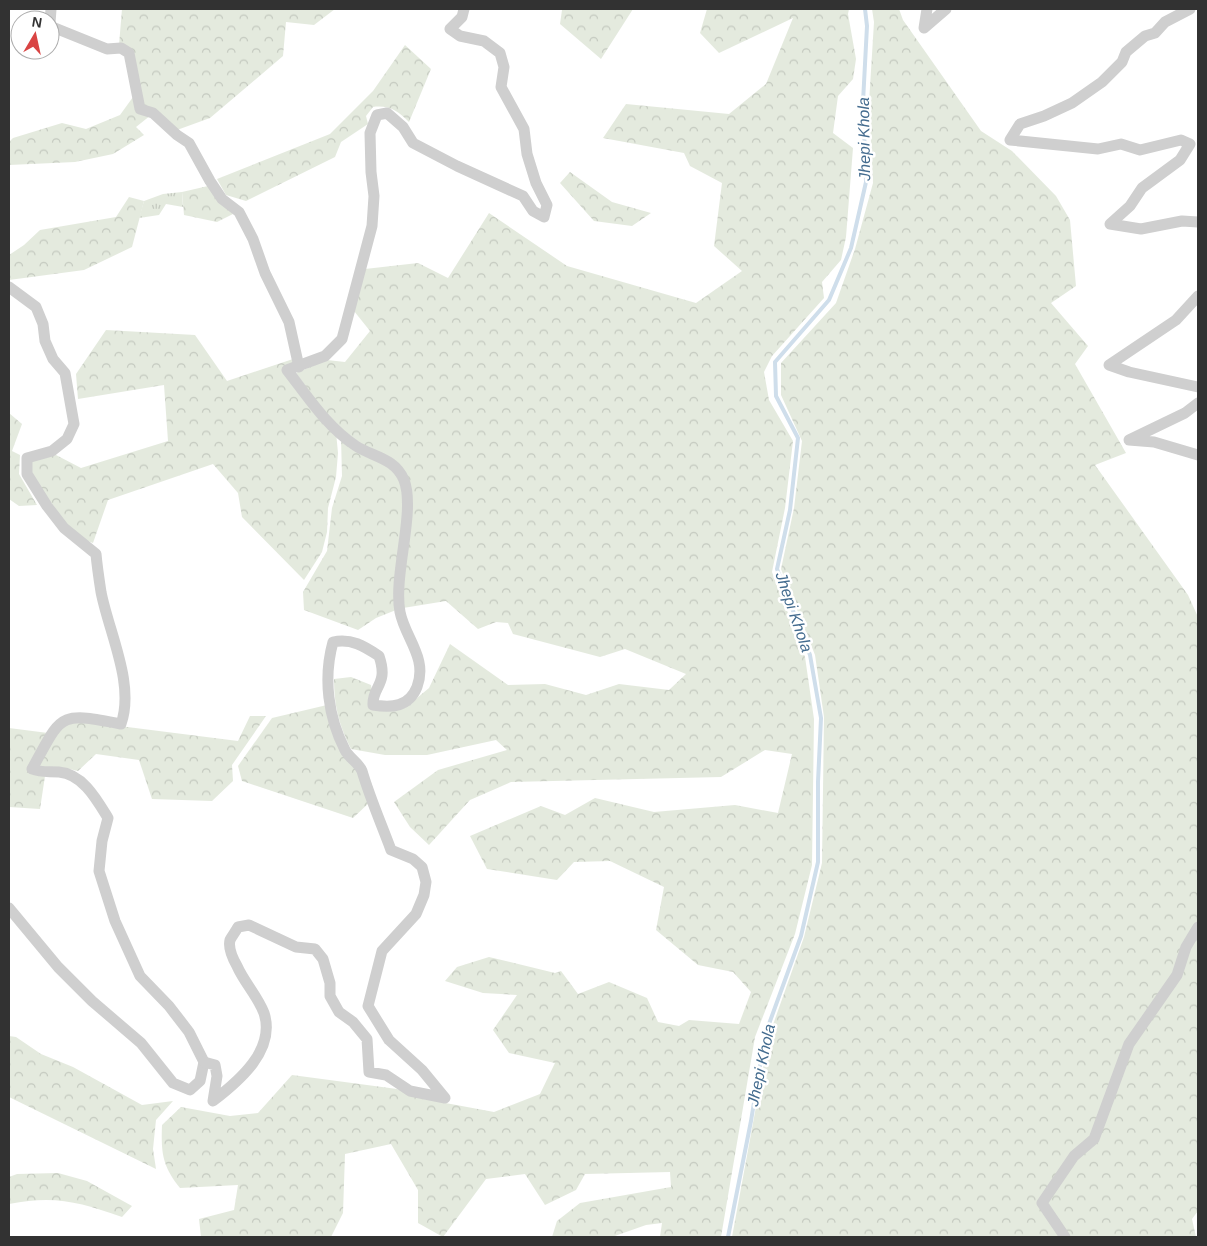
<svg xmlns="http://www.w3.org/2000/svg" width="1207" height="1246" font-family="Arial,sans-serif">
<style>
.grass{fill:url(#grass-tufts)}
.forest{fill:url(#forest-crowns)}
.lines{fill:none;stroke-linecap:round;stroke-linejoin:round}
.stream{stroke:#cfdeeb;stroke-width:4}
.minor{stroke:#cfcfcf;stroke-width:11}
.labels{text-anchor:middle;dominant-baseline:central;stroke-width:5;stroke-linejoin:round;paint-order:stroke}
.water-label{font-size:16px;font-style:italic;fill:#446c8f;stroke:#fff}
</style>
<defs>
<pattern id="grass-tufts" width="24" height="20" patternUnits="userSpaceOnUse" patternTransform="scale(1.25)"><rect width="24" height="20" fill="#e4eade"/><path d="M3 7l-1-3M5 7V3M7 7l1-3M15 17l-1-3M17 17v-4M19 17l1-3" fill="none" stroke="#c4c9bf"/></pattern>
<pattern id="forest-crowns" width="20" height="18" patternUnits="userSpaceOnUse" patternTransform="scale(1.25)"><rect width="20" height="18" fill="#e4eade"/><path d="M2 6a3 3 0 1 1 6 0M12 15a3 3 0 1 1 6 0" fill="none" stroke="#c4c9bf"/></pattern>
</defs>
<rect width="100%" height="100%" fill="#fff"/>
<polygon class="grass" points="182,192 183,207 166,204 159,215 139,218 144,201 163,194"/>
<g class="forest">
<polygon points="122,9 335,9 314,25 286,22 283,56 210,118 177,130 140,107 134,66 119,45"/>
<polygon points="559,9 633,9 601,59 560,24 562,10"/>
<path d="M707,9H849L848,14L856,59L853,79L838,96L833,133L853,148L846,237L841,260L822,282L824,298L772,356L764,372L769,400L793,441L785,508L772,572L805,657L814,719L812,865L795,934L755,1037L721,1237H660L662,1223L646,1225L612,1237H552L557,1221L580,1203L671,1187L670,1172L585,1174L576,1190L545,1205L525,1174L486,1179L443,1237L418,1223V1190L391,1144L345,1154L343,1213L331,1237H201L199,1219L234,1210L238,1185L180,1188C162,1166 161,1152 162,1125L181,1107L230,1116L258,1113L292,1075L397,1089L424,1099L494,1112L540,1094L555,1063L509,1053L493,1030L517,995L483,993L445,981L457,967L489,957L555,973L561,971L578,994L609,982L647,998L658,1022L679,1026L689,1020L739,1024L751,992L733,972L698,965L656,930L664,887L610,861L574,862L557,880L487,869L470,836L541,806L565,815L595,798L654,812L735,805L778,813L792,754L765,750L721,777L511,782L470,800L429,845L410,827L394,802L438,770L507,750L496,740L427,755H385L351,749C339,725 334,706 334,679L351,677L371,685L372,692L370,707L405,708L429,688L450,644L508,685L545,684L586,695L619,684L669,690L686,674L625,649L600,657L513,634L508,623L496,622L478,629L446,601L403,608L407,477L341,429L324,412L296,373L327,360L345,362L370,331L354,311L365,269L418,263L448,278L489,213L567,266L696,303L742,271L714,246L722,183L690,166L684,153L603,138L626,104L729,114L766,84L793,18L719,53L700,33Z"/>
<polygon points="872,9 899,9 903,20 981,131 1012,151 1056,196 1070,220 1076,286 1051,303 1088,346 1075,364 1126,453 1095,465 1188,595 1198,617 1198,1211 1192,1219 1196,1237 732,1237 769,1036 804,937 822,863 824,717 815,655 781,569 794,508 802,441 781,395 781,363 836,303 855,249 873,183 869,103 874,22"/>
<path d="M405,45L431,69L409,122C398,111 389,105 373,107L366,116L368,124L341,142L335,157L246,201L226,195L217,179L330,134L373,91Z"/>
<polygon points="133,97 151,115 136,127 144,135 113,154 75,162 9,165 9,142 13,138 62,123 86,129 120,115"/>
<polygon points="570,172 612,202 651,213 632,226 594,221 560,183"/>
<polygon points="208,186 233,214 217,222 184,215 182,192"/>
<polygon points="129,197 144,201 132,247 84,270 9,280 9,255 24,245 40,230 116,217"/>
<polygon points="106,330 195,335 227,381 293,359 296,366 286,370 336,432 338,453 336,477 328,508 327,532 322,552 304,580 242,517 238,493 213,464 108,500 93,543 85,540 66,524 29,472 30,461 56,455 81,468 168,441 164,385 78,399 76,374"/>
<polygon points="9,413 22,424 12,451 20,455 19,474 37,505 19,506 9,499"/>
<polygon points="341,438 391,468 402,482 404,499 396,610 376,618 358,630 304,610 303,592 327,551 332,508 342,476"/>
<polygon points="327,705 371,801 353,818 242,781 238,766 272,718"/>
<polygon points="250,716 266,716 232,765 233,781 212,801 152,799 139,760 96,754 78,771 60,767 35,767 61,726 72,720 238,741"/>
<polygon points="9,728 48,733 36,756 45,776 40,809 9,807"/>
<polygon points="9,1036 16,1037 41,1054 73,1067 142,1105 173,1101 156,1120 153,1149 156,1169 9,1097"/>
<path d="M58,1173L87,1181L132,1206L122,1217C79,1202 55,1195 9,1204V1177L17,1174Z"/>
</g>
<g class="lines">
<polyline class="stream" points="728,1237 751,1121 765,1035 801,936 818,862 818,782 821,718 810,655 777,569 790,510 798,438 776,396 775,362 829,300 851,248 866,182 863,102 867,26 865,9"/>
<g class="minor">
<polyline points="927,9 924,28 946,9"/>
<polyline points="1190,9 1165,22 1155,33 1145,36 1126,52 1122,62 1102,82 1072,103 1044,116 1020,124 1010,140 1098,149 1121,144 1140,150 1181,140 1190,144 1180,160 1142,188 1130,206 1110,224 1141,229 1182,221 1198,222"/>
<polyline points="50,23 51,9"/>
<polyline points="50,26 107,49 121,48 129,53 140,109 153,113 177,135 189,143 210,181 222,199 239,212 253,239 265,273 289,322 299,367"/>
<path d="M9,287L36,307L43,324L45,341L53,359L65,373L74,424L67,439L52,451L27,458V474L47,506L64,528L96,554C97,566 99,579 101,592C109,633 135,684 121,724C57,711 62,715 32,769C42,773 48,771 59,772C83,774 97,800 108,818L102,841L99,871L115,921L140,976L169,1006L189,1032L204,1062L200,1081L190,1090L173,1083L141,1043L92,1001L58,967L9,908"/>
<polyline points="1198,296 1176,320 1109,365 1129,372 1198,387"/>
<polyline points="1198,403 1185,413 1129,440 1154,442 1198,455"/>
<path d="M204,1062L215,1065L217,1076L213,1101C239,1081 276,1050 264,1013C258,997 244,982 237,966C233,959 228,948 230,940C232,936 236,931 238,927L249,925L296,947L315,949L323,959L330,983V996L339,1012L353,1022L367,1039L369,1072L386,1075L410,1091L445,1098L422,1070L389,1040L368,1006L382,951L416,914L424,895L426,882L422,867L413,859L391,850C381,823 370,798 362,771C359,763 349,758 345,750C328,717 323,678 333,642C351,638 364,646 379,656C389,685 372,686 373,705C392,708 409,707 417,687C428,658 405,638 400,612C393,575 416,511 404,480C395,458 373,457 356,446C327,427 308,397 287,370L325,356L342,339L372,226L374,196L371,172L370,133L377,115L387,113L403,127L413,143L457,166L523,196L533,211L544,217L547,205L536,183L527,154L524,129L501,87L504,67L500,53L484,41L460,36L450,29L462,17L464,9"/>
<polyline points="1065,1237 1042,1203 1074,1156 1094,1139 1129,1044 1177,975 1186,947 1198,927"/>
</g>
</g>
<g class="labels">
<g class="water-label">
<text transform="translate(864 139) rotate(-91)">Jhepi Khola</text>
<text transform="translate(794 612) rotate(71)">Jhepi Khola</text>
<text transform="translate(761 1065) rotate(-78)">Jhepi Khola</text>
</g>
</g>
<rect width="1207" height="1246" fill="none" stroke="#323232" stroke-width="20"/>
<g transform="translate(35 35) rotate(9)"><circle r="24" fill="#ffffff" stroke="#adadad"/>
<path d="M0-4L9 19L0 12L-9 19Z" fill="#d94443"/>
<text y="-8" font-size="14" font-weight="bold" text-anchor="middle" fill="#323232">N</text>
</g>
</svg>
